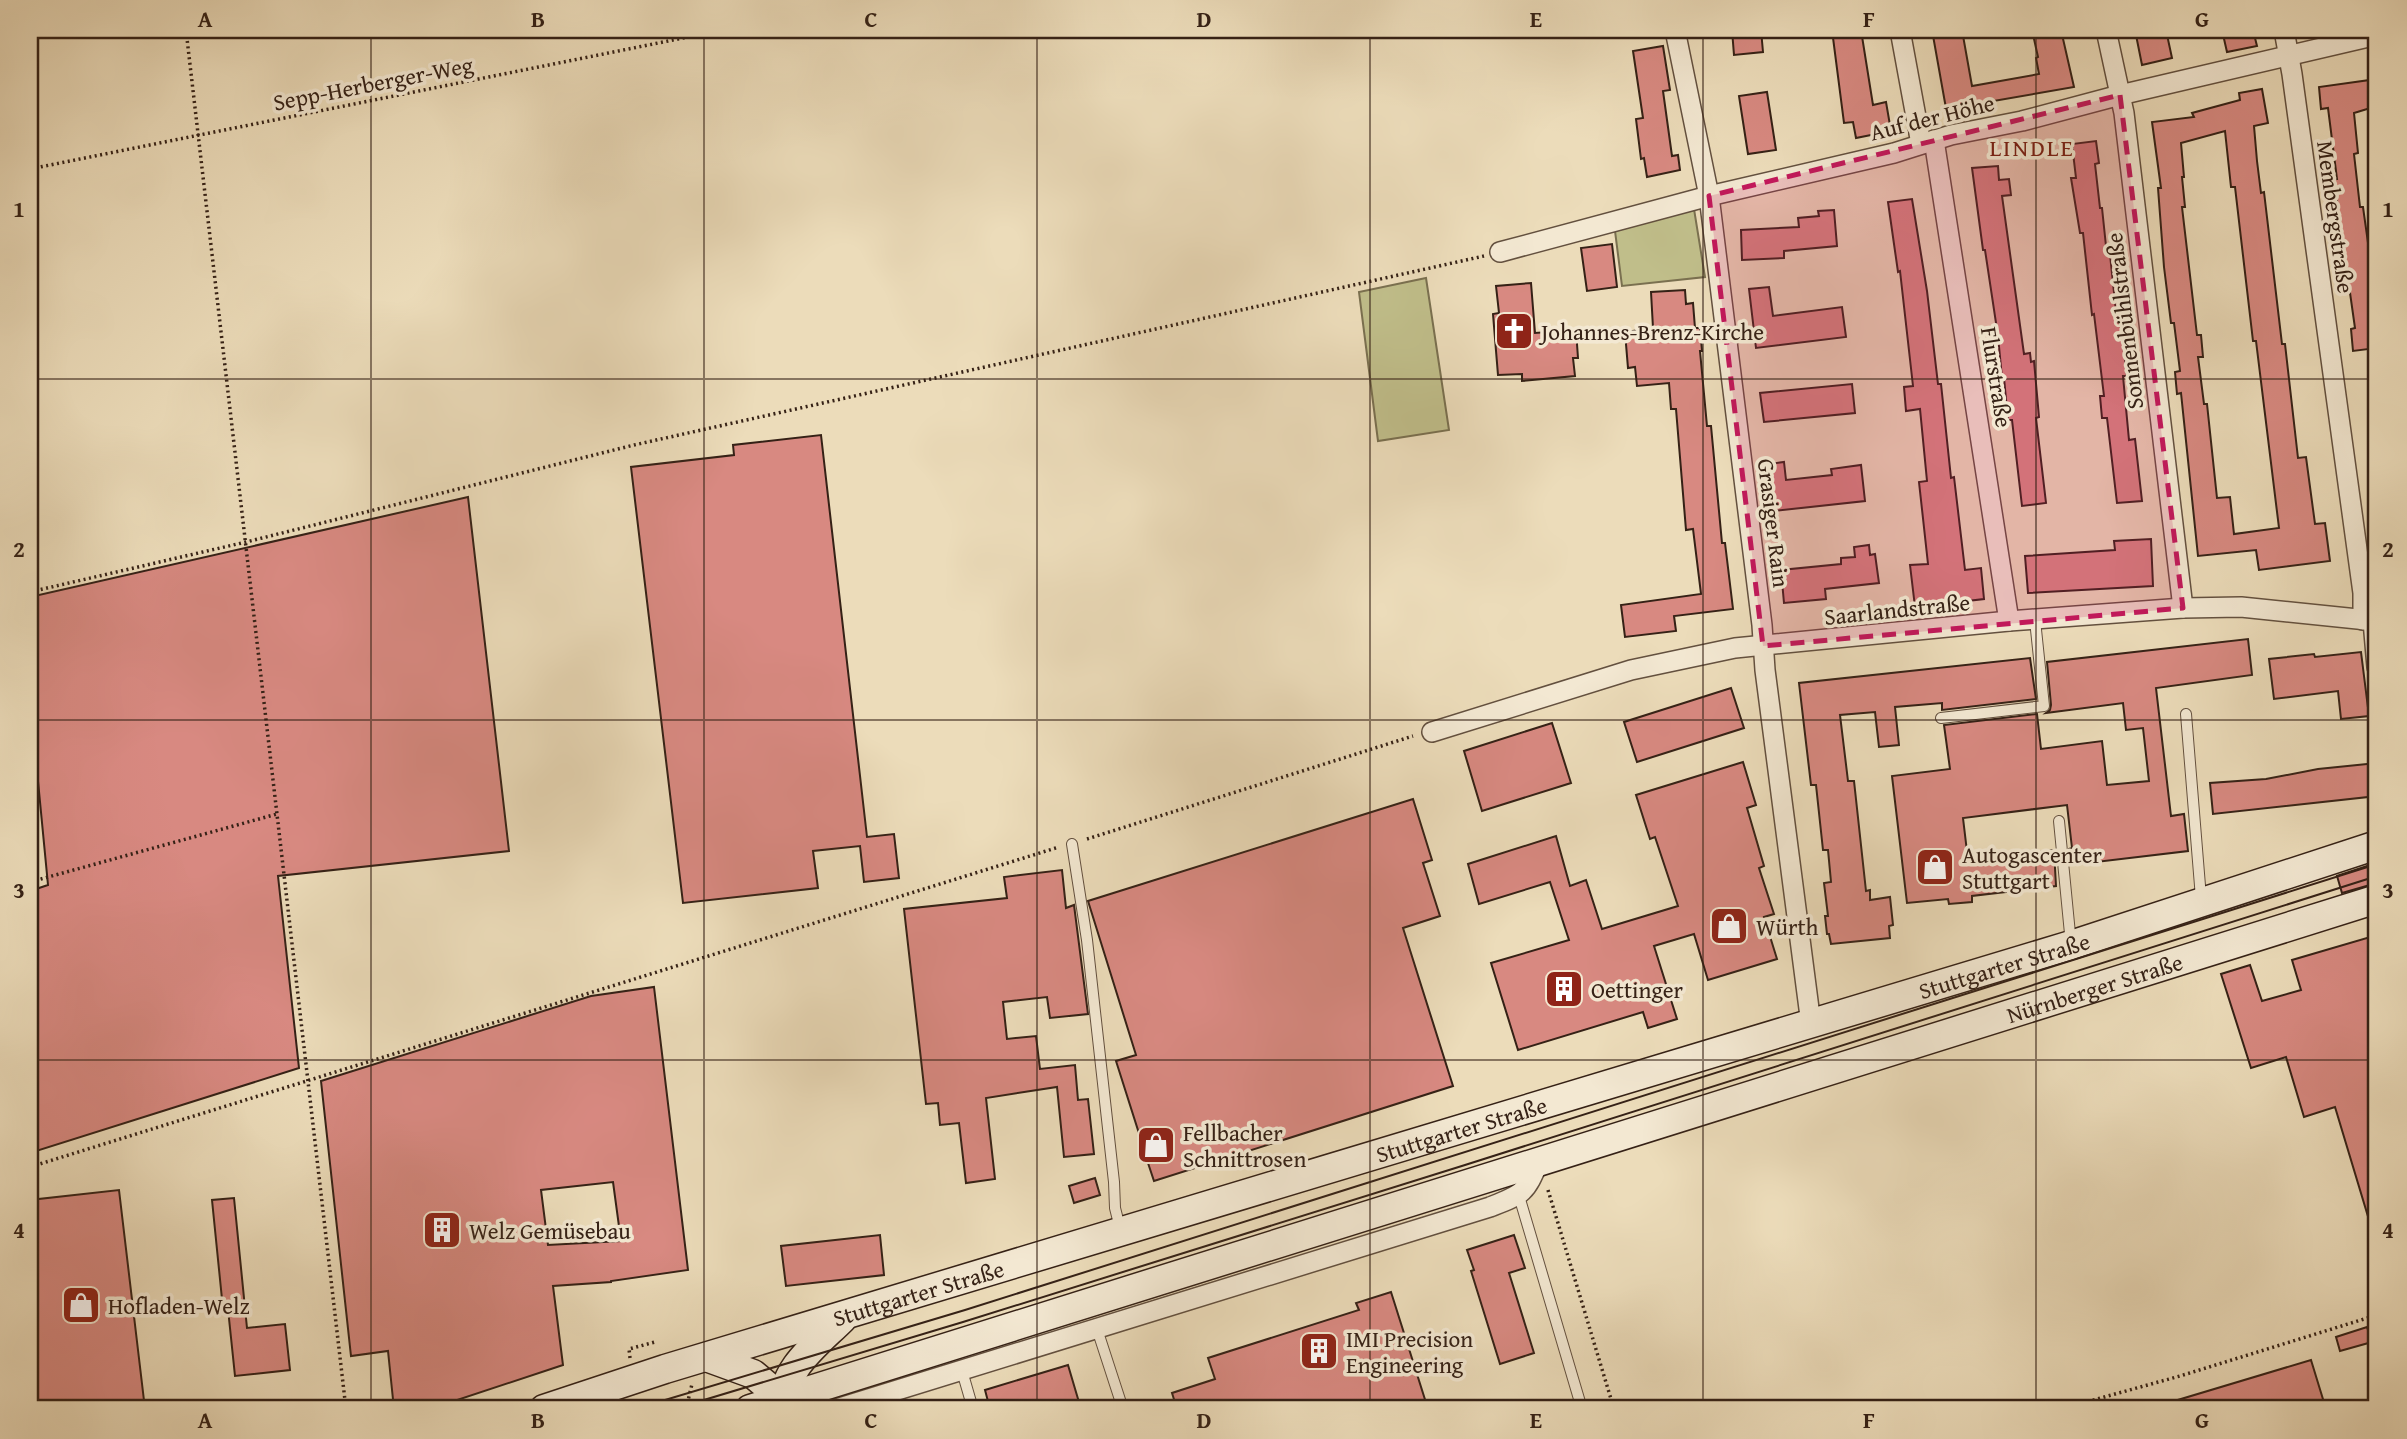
<svg xmlns="http://www.w3.org/2000/svg" width="2407" height="1439" font-family="'Gentium Book Plus',serif">
<style>
.green{fill:#c0be8a;stroke:#7a7050;stroke-width:2}
.building{fill:#d88981;stroke:#352116;stroke-width:2;fill-rule:evenodd}
.lines{fill:none;stroke-linecap:round;stroke-linejoin:round}
.service-casing{stroke:#63503f;stroke-width:12}
.minor-casing{stroke:#63503f;stroke-width:22}
.secondary-casing{stroke:#352116;stroke-width:31}
.path{stroke:#352116;stroke-width:3.5;stroke-dasharray:2 3.5;stroke-linecap:butt}
.service{stroke:#f3e8d2;stroke-width:10}
.minor{stroke:#f3e8d2;stroke-width:19}
.secondary{stroke:#f3e8d2;stroke-width:28}
.tram{stroke:#352116;stroke-width:2}
.marked{fill:#c2185b;fill-opacity:0.2;stroke:#c2185b;stroke-width:5;stroke-dasharray:14 9;stroke-linejoin:round}
.grid{fill:none;stroke:#352116;stroke-width:2;stroke-opacity:0.55}
.labels{text-anchor:middle;dominant-baseline:central;stroke-width:7;stroke-linejoin:round;paint-order:stroke}
.street-label{font-size:23px;fill:#352116;stroke:#f3e8d2}
.poi-label{font-size:23px;fill:#352116;stroke:#f3e8d2;text-anchor:start}
.neighbourhood-label{font-size:24px;letter-spacing:2px;fill:#7a1f14;stroke:#f3e8d2}
.neatline{fill:none;stroke:#352116;stroke-width:2.5}
.grid-label{font-size:23px;text-anchor:middle;font-weight:bold;fill:#352116}
</style>
<rect width="100%" height="100%" fill="#ecdcba"/>
<filter id="stains"><feTurbulence type="fractalNoise" baseFrequency=".00286" numOctaves="4"/><feColorMatrix values="0 0 0 0 .2 0 0 0 0 .09 0 0 0 0 .02 0 0 0 .5 -.17"/></filter>
<radialGradient id="worn" r=".72"><stop offset=".6" stop-color="#630" stop-opacity="0"/><stop offset="1" stop-color="#630" stop-opacity=".3"/></radialGradient>
<g class="green">
<polygon points="1694,209 1705,277 1622,286 1615,231"/>
<polygon points="1426,278 1449,430 1378,441 1359,292"/>
</g>
<g class="building">
<polygon points="1732,30 1761,30 1763,52 1734,55"/>
<polygon points="1832,30 1861,30 1873,105 1886,102 1891,131 1856,138 1853,122 1844,123"/>
<polygon points="1932,30 1962,30 1972,86 2039,74 2036,58 2038,57 2032,30 2061,30 2074,87 1976,104 1977,107 1947,114"/>
<polygon points="2135,30 2166,30 2172,58 2142,65"/>
<polygon points="2222,30 2253,30 2257,46 2227,52"/>
<polygon points="1663,46 1670,90 1663,91 1672,156 1678,155 1680,170 1647,177 1644,158 1641,159 1636,119 1643,118 1633,51"/>
<polygon points="2377,79 2377,106 2354,113 2358,153 2354,154 2360,207 2363,207 2377,307 2373,308 2377,348 2353,351 2351,329 2355,328 2337,201 2335,201 2332,179 2337,179 2328,108 2321,109 2319,87"/>
<path d="M2262,89L2268,123L2254,126L2257,161L2261,193L2264,192L2282,344H2285L2298,458L2306,457L2315,524L2325,523L2330,561L2259,570L2256,550L2198,556L2181,393L2177,394L2175,372L2180,371L2174,323H2171L2164,267L2158,188H2161L2152,122L2194,117L2192,113L2240,100L2239,93ZM2225,131L2231,187H2235L2253,341H2256L2279,528L2234,534L2230,497L2217,498L2207,404H2204L2198,357H2203L2201,335H2197L2182,207H2185L2182,177H2184L2181,143Z"/>
<polygon points="1767,92 1776,150 1748,154 1739,96"/>
<polygon points="2096,141 2099,163 2095,164 2100,208 2102,208 2106,246 2109,245 2117,321 2120,321 2127,376 2123,376 2129,440 2135,439 2142,501 2117,503 2107,418 2102,418 2100,396 2104,396 2094,314 2092,315 2083,233 2080,233 2071,178 2076,178 2072,144"/>
<polygon points="1998,166 1999,180 2009,179 2011,195 2002,196 2024,354 2030,353 2031,362 2034,361 2039,417 2036,418 2046,503 2022,506 2012,420 2008,420 2004,378 2002,378 1998,336 1985,250 1983,250 1972,168"/>
<polygon points="1912,199 1927,291 1938,384 1941,384 1951,478 1954,477 1965,570 1981,568 1984,599 1915,607 1910,565 1928,564 1919,482 1927,481 1920,409 1906,411 1904,387 1913,386 1900,271 1898,272 1888,202"/>
<polygon points="1834,210 1837,246 1784,251 1784,258 1742,260 1741,230 1799,227 1798,218 1819,216 1818,211"/>
<polygon points="1612,244 1617,287 1587,291 1581,248"/>
<polygon points="1531,283 1535,333 1576,330 1578,358 1573,358 1575,376 1522,381 1522,374 1498,375 1493,314 1499,313 1496,286"/>
<polygon points="1769,287 1773,316 1842,307 1846,337 1756,348 1749,289"/>
<polygon points="1685,290 1686,304 1693,303 1695,328 1700,328 1702,351 1700,351 1707,426 1711,426 1722,543 1725,543 1733,609 1674,616 1676,631 1625,637 1621,605 1701,594 1693,529 1686,530 1676,409 1671,409 1669,383 1637,386 1635,367 1628,368 1625,332 1653,328 1651,292"/>
<polygon points="1852,384 1855,413 1764,422 1760,393"/>
<polygon points="821,435 867,837 894,834 899,878 864,882 860,846 813,851 818,888 683,903 631,467 734,455 733,445"/>
<polygon points="1784,462 1786,480 1832,475 1831,469 1861,465 1865,501 1774,511 1769,464"/>
<polygon points="468,497 509,851 278,876 299,1068 30,1153 30,891 48,885 30,698 30,597"/>
<polygon points="2151,539 2153,586 2028,593 2025,556 2115,550 2114,541"/>
<polygon points="1869,545 1870,555 1875,554 1879,583 1825,589 1826,599 1784,603 1781,570 1841,564 1841,558 1855,557 1854,547"/>
<polygon points="2248,639 2252,675 2156,688 2171,816 2184,814 2188,851 2071,865 2069,849 2072,848 2067,805 1963,818 1968,860 2054,850 2056,886 1972,896 1972,902 1949,904 1948,899 1907,903 1892,776 1950,769 1944,725 2037,714 2041,749 2102,741 2107,785 2149,781 2143,728 2126,730 2123,703 2046,713 2050,710 2051,705 2047,662"/>
<polygon points="2361,652 2369,716 2341,719 2338,691 2274,699 2269,659 2314,654 2315,657"/>
<polygon points="2030,658 2036,699 1942,710 1942,703 1895,707 1899,745 1879,747 1875,712 1840,715 1848,781 1854,781 1866,891 1870,890 1870,900 1890,897 1893,925 1889,926 1890,938 1831,944 1829,934 1827,934 1825,916 1828,916 1824,883 1831,882 1828,850 1823,850 1816,785 1811,785 1799,683"/>
<polygon points="1731,688 1744,728 1637,762 1624,722"/>
<polygon points="1552,723 1571,783 1482,811 1464,751"/>
<polygon points="1743,762 1756,805 1747,808 1764,866 1759,868 1774,914 1764,917 1777,959 1708,980 1694,934 1654,946 1677,1019 1648,1028 1643,1012 1518,1050 1491,963 1569,940 1550,882 1479,904 1468,864 1556,836 1570,886 1586,880 1602,929 1678,906 1655,837 1650,839 1636,795"/>
<polygon points="2377,763 2377,796 2213,814 2210,783 2266,779 2318,769"/>
<polygon points="1413,799 1432,860 1423,863 1440,916 1403,928 1453,1086 1154,1181 1148,1163 1165,1158 1162,1146 1144,1149 1116,1061 1136,1055 1088,901"/>
<polygon points="2373,864 2377,883 2342,893 2337,876"/>
<polygon points="1062,870 1066,908 1074,905 1088,1014 1050,1018 1047,997 1003,1002 1007,1039 1036,1036 1040,1069 1075,1065 1078,1100 1088,1099 1094,1154 1064,1157 1057,1087 986,1098 995,1179 966,1183 959,1123 940,1125 938,1103 926,1104 904,909 1007,898 1004,877"/>
<polygon points="2377,935 2377,1233 2373,1233 2335,1107 2304,1117 2286,1057 2251,1068 2221,974 2250,965 2262,1001 2301,990 2292,960"/>
<path d="M654,987L688,1270L611,1281V1282L553,1286L563,1365L430,1409H394L388,1351L351,1356L321,1081L591,996ZM613,1182L621,1241L548,1245L541,1190Z"/>
<polygon points="1095,1178 1100,1195 1074,1203 1069,1186"/>
<polygon points="119,1190 145,1409 30,1409 30,1200"/>
<polygon points="234,1198 247,1328 285,1324 290,1370 235,1376 228,1309 223,1309 212,1200"/>
<polygon points="880,1235 884,1275 786,1286 781,1246"/>
<polygon points="1514,1235 1525,1268 1509,1273 1534,1353 1500,1364 1471,1271 1474,1270 1467,1250"/>
<polygon points="1391,1292 1428,1409 1177,1409 1172,1393 1215,1379 1208,1358 1359,1310 1356,1303"/>
<polygon points="2367,1327 2372,1342 2340,1351 2336,1337"/>
<polygon points="2311,1360 2326,1409 2162,1409 2161,1405"/>
<polygon points="1068,1365 1081,1409 990,1409 985,1390"/>
</g>
<g class="lines">
<defs>
<g id="service">
<polyline points="2186,714 2201,898"/>
<polyline points="1941,718 2044,706 2035,620"/>
<polyline points="2059,821 2071,944"/>
<polyline points="1072,844 1087,940 1114,1182 1115,1208 1120,1228"/>
<polyline points="1519,1196 1582,1409"/>
<polyline points="1097,1329 1123,1409"/>
<polyline points="962,1371 973,1409"/>
</g>
<g id="minor">
<polyline points="1675,30 1709,196 1762,625 1765,670 1811,1024"/>
<polyline points="1900,30 1921,144"/>
<polyline points="2106,30 2124,113 2183,608"/>
<polyline points="2284,30 2292,74 2363,593 2363,620"/>
<polyline points="1934,140 2009,621"/>
<polyline points="1500,252 1709,196 1894,153 1951,135 2022,121 2120,95 2377,35"/>
<polyline points="2373,621 2377,667"/>
<polyline points="1432,732 1631,670 1735,648 2009,621 2183,608 2241,607 2377,621"/>
<path d="M836,1409L1490,1207C1523,1194 1525,1194 1539,1161"/>
</g>
<g id="secondary">
<polyline points="709,1358 753,1374 783,1399"/>
<path id="s1" d="M544,1409L665,1369L2071,945L2377,845"/>
<path id="s2" d="M750,1409L2377,899"/>
<path d="M784,1409C779,1371 818,1343 842,1319"/>
</g>
</defs>
<use href="#service" class="service-casing"/>
<use href="#minor" class="minor-casing"/>
<use href="#secondary" class="secondary-casing"/>
<g class="path">
<polyline points="186,30 346,1409"/>
<polyline points="30,169 723,30"/>
<polyline points="30,592 246,542 634,445 1484,256"/>
<polyline points="1087,839 1413,736"/>
<polyline points="30,882 277,814"/>
<polyline points="30,1167 1059,847"/>
<polyline points="1548,1190 1614,1409"/>
<polyline points="630,1358 629,1349 655,1342"/>
<polyline points="686,1409 692,1384"/>
<polyline points="706,1409 720,1405 721,1409"/>
<polyline points="2061,1409 2180,1376 2377,1315"/>
</g>
<use href="#service" class="service"/>
<use href="#minor" class="minor"/>
<use href="#secondary" class="secondary"/>
<g class="tram">
<polyline points="635,1409 965,1310 2377,864"/>
<polyline points="674,1409 963,1322 1465,1165 2377,876"/>
</g>
</g>
<path class="marked" d="M2120,95L2183,608L1763,646L1709,196Z"/>
<path class="grid" d="M371,30V1409M704,30V1409M1037,30V1409M1370,30V1409M1703,30V1409M2036,30V1409M30,379H2377M30,720H2377M30,1060H2377"/>
<defs>
<symbol id="church-square" viewBox="-11 -11 22 22"><rect x="-9" y="-9" width="18" height="18" rx="4" fill="#8f2418" stroke="#f3e8d2"/><path d="M-1.2-6h2.4v3.5h3.3v2.4h-3.3V6h-2.4V-.1h-3.3v-2.4h3.3Z" fill="#fff"/></symbol>
<symbol id="shop-square" viewBox="-11 -11 22 22"><rect x="-9" y="-9" width="18" height="18" rx="4" fill="#8f2418" stroke="#f3e8d2"/><path d="M-5-2.5h2.3a2.7 3.5 0 0 1 5.4 0H5L5.5 6h-11ZM-1.5-2.5h3a1.5 2.3 0 0 0-3 0Z" fill="#fff"/></symbol>
<symbol id="building-square" viewBox="-11 -11 22 22"><rect x="-9" y="-9" width="18" height="18" rx="4" fill="#8f2418" stroke="#f3e8d2"/><path d="M-4-6H4V6H1V3H-1V6H-4ZM-2.5-4.3h1.7v1.8h-1.7ZM.8-4.3h1.7v1.8H.8ZM-2.5-1h1.7V.8h-1.7ZM.8-1h1.7V.8H.8Z" fill="#fff"/></symbol>
</defs>
<g fill-rule="evenodd">
<use href="#church-square" x="1492" y="309" width="44" height="44"/>
<use href="#shop-square" x="1913" y="845" width="44" height="44"/>
<use href="#shop-square" x="1707" y="904" width="44" height="44"/>
<use href="#building-square" x="1542" y="967" width="44" height="44"/>
<use href="#shop-square" x="1134" y="1123" width="44" height="44"/>
<use href="#building-square" x="420" y="1208" width="44" height="44"/>
<use href="#shop-square" x="59" y="1283" width="44" height="44"/>
<use href="#building-square" x="1297" y="1329" width="44" height="44"/>
</g>
<g class="labels">
<g class="street-label">
<text transform="translate(373 83) rotate(-11)">Sepp-Herberger-Weg</text>
<text transform="translate(1932 117) rotate(-14)">Auf der Höhe</text>
<text transform="translate(2336 217) rotate(82)">Membergstraße</text>
<text transform="translate(2124 321) rotate(-97)">Sonnenbühlstraße</text>
<text transform="translate(1997 377) rotate(81)">Flurstraße</text>
<text transform="translate(1774 523) rotate(83)">Grasiger Rain</text>
<text transform="translate(1897 609) rotate(-6)">Saarlandstraße</text>
<text stroke="none"><textPath href="#s1" startOffset="1526">Stuttgarter Straße</textPath></text>
<text stroke="none"><textPath href="#s2" startOffset="1409">Nürnberger Straße</textPath></text>
<text stroke="none"><textPath href="#s1" startOffset="959">Stuttgarter Straße</textPath></text>
<text stroke="none"><textPath href="#s1" startOffset="392">Stuttgarter Straße</textPath></text>
</g>
<g class="poi-label">
<text x="1541" y="331">Johannes-Brenz-Kirche</text>
<text x="1962" y="854">Autogascenter<tspan x="1962" dy="26">Stuttgart</tspan></text>
<text x="1756" y="926">Würth</text>
<text x="1591" y="989">Oettinger</text>
<text x="1183" y="1132">Fellbacher<tspan x="1183" dy="26">Schnittrosen</tspan></text>
<text x="469" y="1230">Welz Gemüsebau</text>
<text x="108" y="1305">Hofladen-Welz</text>
<text x="1346" y="1338">IMI Precision<tspan x="1346" dy="26">Engineering</tspan></text>
</g>
<g class="neighbourhood-label">
<text x="2032" y="147">LINDLE</text>
</g>
</g>
<rect width="2407" height="1439" fill="none" stroke="#ecdcba" stroke-width="77"/>
<rect x="38" y="38" width="2330" height="1362" class="neatline"/>
<g class="grid-label">
<text x="205" y="27">A</text>
<text x="538" y="27">B</text>
<text x="871" y="27">C</text>
<text x="1204" y="27">D</text>
<text x="1536" y="27">E</text>
<text x="1869" y="27">F</text>
<text x="2202" y="27">G</text>
<text x="19" y="217">1</text>
<text x="2388" y="217">1</text>
<text x="19" y="557">2</text>
<text x="2388" y="557">2</text>
<text x="19" y="898">3</text>
<text x="2388" y="898">3</text>
<text x="19" y="1238">4</text>
<text x="2388" y="1238">4</text>
<text x="205" y="1428">A</text>
<text x="538" y="1428">B</text>
<text x="871" y="1428">C</text>
<text x="1204" y="1428">D</text>
<text x="1536" y="1428">E</text>
<text x="1869" y="1428">F</text>
<text x="2202" y="1428">G</text>
</g>
<rect width="100%" height="100%" filter="url(#stains)"/>
<rect width="100%" height="100%" fill="url(#worn)"/>
</svg>
